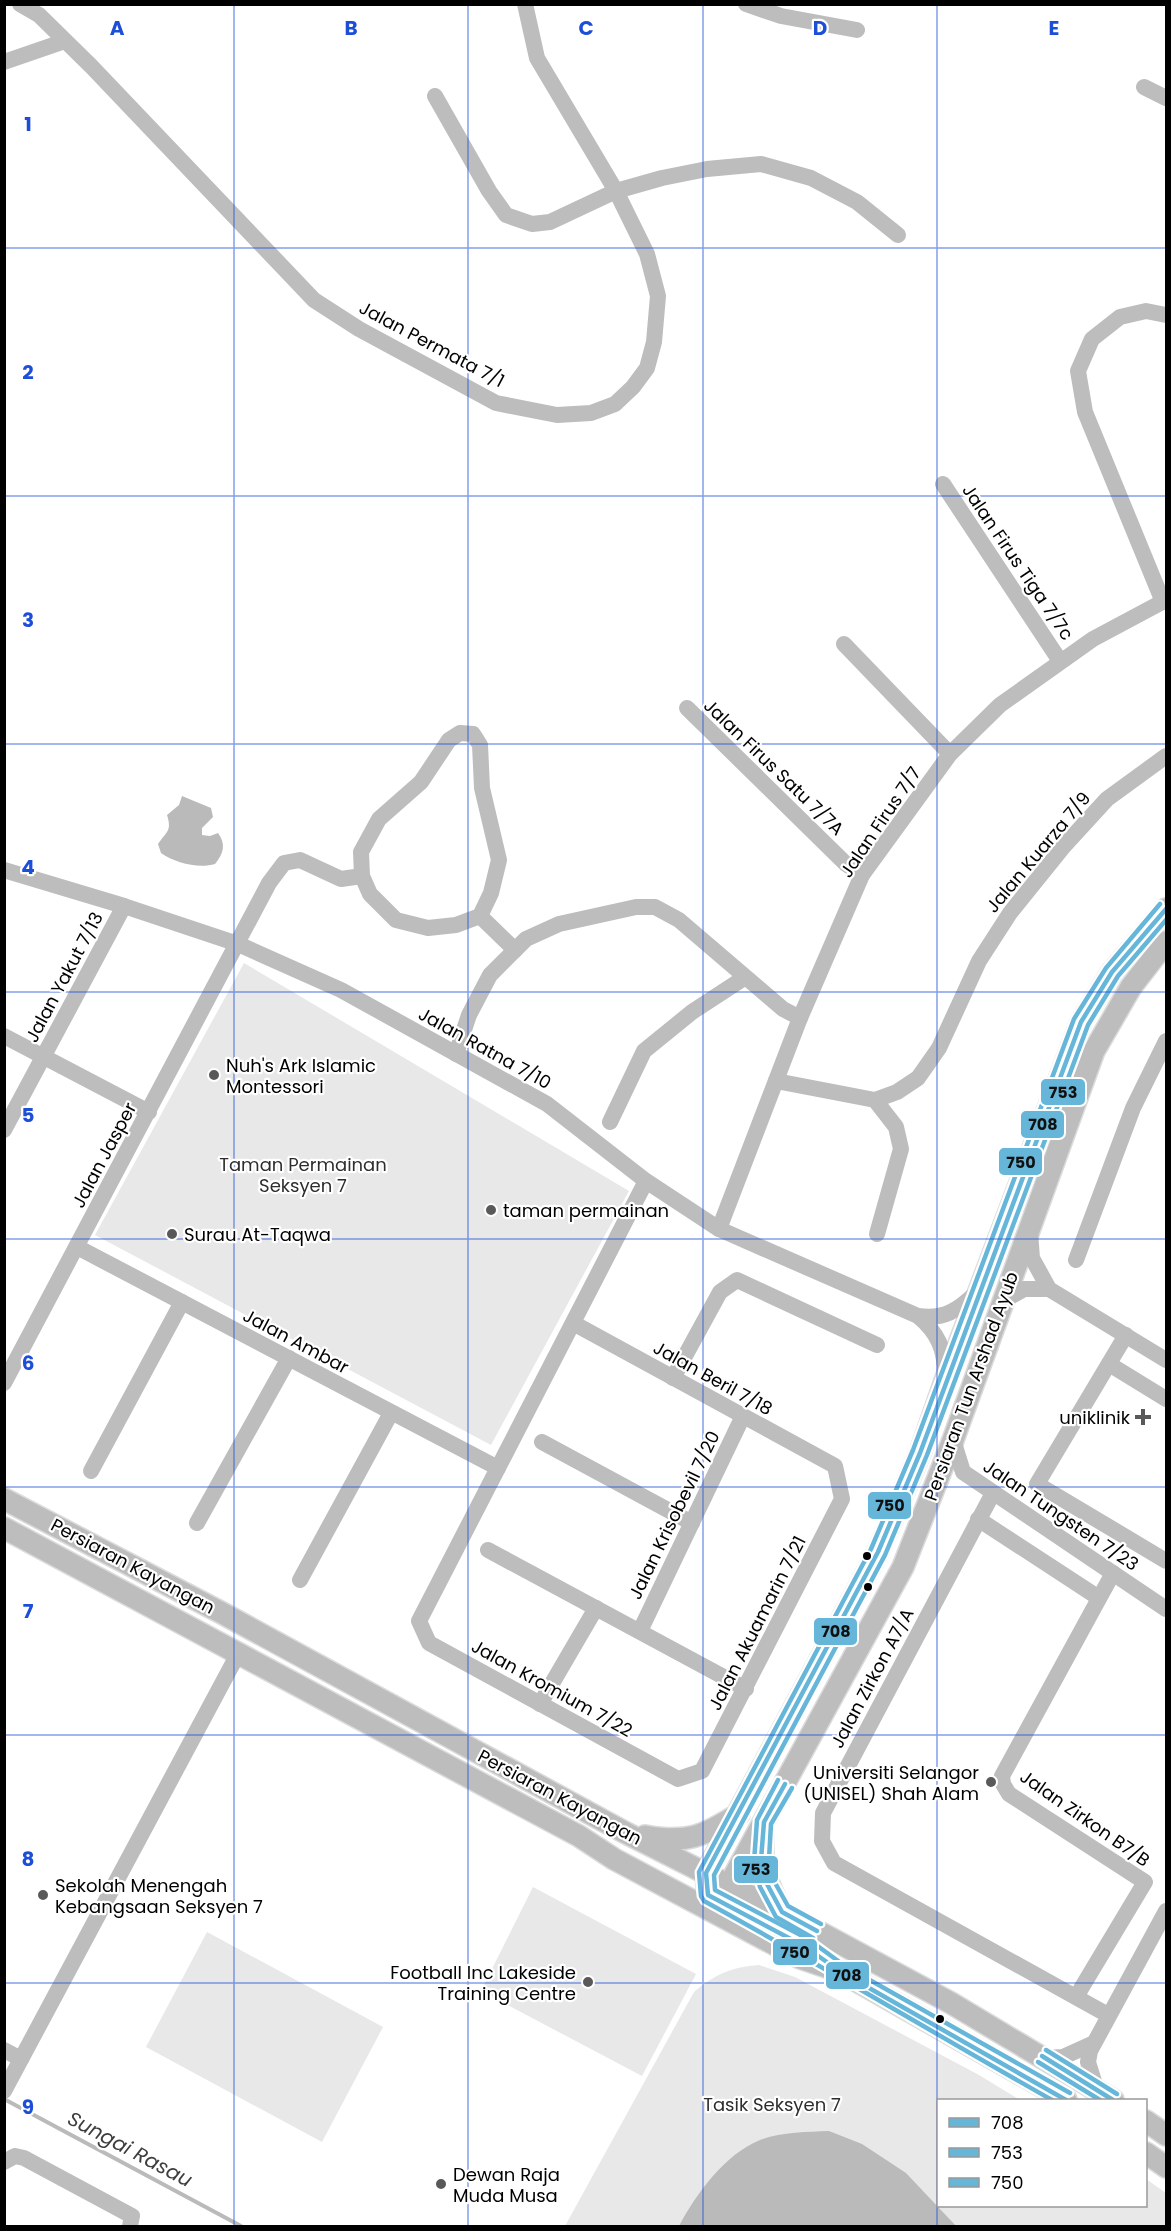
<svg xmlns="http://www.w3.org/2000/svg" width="1171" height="2231" font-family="Poppins,sans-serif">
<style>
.green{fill:#e8e8e8}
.water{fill:#bababa}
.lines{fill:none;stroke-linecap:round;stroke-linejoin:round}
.stream{stroke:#bababa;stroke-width:4}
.major-casing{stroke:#dbdbdb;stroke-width:24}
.minor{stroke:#bdbdbd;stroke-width:16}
.major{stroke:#bdbdbd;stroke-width:21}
.bus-1-casing{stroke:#fff;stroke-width:9}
.bus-2-casing{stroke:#fff;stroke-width:9}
.bus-3-casing{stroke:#fff;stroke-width:9}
.bus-1{stroke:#66b6da;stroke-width:4.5}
.bus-2{stroke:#66b6da;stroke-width:4.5}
.bus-3{stroke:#66b6da;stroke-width:4.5}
.grid{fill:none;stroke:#1d4ed8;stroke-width:1.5;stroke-opacity:0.55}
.poi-dot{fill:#595959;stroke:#fff;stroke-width:2}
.bus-dot{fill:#000;stroke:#fff;stroke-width:2}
.labels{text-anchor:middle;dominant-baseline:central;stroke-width:4.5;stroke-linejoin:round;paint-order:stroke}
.street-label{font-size:18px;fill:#000;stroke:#fff}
.poi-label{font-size:18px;fill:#000;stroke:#fff;text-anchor:start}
.park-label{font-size:18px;fill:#2d2d2d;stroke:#fff}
.water-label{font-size:20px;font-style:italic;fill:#3e3e3e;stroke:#fff}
.grid-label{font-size:20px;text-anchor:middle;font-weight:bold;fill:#1d4ed8;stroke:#fff;stroke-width:4.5;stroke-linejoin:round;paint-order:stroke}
.line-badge{stroke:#fff;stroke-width:2}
.pale-badge-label{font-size:16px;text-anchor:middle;font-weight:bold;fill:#111}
</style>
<rect width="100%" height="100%" fill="#fff"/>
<g class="green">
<polygon points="244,963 629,1191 491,1445 95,1235"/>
<polygon points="533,1887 696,1974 642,2076 481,1991"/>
<polygon points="207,1932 383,2027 322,2142 146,2047"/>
<path d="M759,1965L795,1977L979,2075L1020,2100H938V2206H1146V2179L1166,2193V2226H565L694,1992C715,1974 732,1967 759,1965Z"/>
</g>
<g class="water">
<path d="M182,796L211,808L213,817L202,828V835L210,836L218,833C226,844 224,853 215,864C199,869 175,863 161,853L158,844C167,831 172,831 167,815L179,805Z"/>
<path d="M829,2131L862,2144L906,2173L956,2226H679C696,2194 725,2154 760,2140C781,2132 807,2132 829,2131Z"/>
</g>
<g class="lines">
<polyline class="stream" points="4,2099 241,2226"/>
<defs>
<g id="major">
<polyline points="4,1499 222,1613 626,1833 782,1912 951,2003 1113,2100"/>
<polyline points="4,1528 579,1836 614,1859 800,1958 841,1972 1066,2100"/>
<path d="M763,1829C761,1865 765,1880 782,1912"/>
<path d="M645,1836C689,1844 702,1836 739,1814"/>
<polyline points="718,1890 729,1885 903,1567 953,1440 1094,1051 1131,987 1166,942"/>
<polyline points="708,1895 706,1873 878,1552 920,1453 945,1381 1081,1022 1112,972 1166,909"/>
<polyline points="1146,2121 1166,2135"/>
<polyline points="1146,2153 1166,2167"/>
</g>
</defs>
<use href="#major" class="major-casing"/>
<g class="minor">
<polyline points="20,4 39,15 91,66 314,300 359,329 496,403 557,415 591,413 615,404 633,387 647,368 654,342 658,296 647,254 616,191 537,58 525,4"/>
<polyline points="746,4 781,16 857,30"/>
<polyline points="4,62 65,41"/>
<polyline points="1144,87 1166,98"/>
<polyline points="435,96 489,191 506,215 532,224 550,222 616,191 662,178 707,169 761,164 811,178 857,202 898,235"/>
<polyline points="943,484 1060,661"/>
<polyline points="1163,602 1085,412 1078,371 1092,339 1120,317 1146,311 1166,315"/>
<polyline points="844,644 950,754"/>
<polyline points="687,708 846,864 862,875"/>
<path d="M4,870L124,906L238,944L341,990L547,1104L646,1181L719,1229L918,1316C944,1320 958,1310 976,1293"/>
<polyline points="480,916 456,925 428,928 396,920 370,894 362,876 361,852 379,819 421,782 449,740 460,733 473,734 480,745 482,788 499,860 491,893 480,916 515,950"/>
<polyline points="4,1036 149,1112"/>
<polyline points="456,1054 469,1015 490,975 526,939 559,924 636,907 655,907 679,920 783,1009 800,1018"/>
<polyline points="776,1081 875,1100 896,1127 901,1149 877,1234"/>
<polyline points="875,1100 897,1092 918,1078 939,1048 979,961 1010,913 1064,846 1107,799 1166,756"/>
<polyline points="610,1122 644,1051 692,1012 744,978"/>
<polyline points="4,1130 124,906"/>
<polyline points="719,1229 800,1018 862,875 950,754 1000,705 1093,639 1166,600"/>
<polyline points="1030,1232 1032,1258 1049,1289 1166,1360"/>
<polyline points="77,1247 498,1468"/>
<polyline points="1076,1260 1133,1108 1166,1041"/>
<polyline points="1001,1302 1024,1289 1049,1289"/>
<path d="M918,1316C938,1333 945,1349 945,1375"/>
<polyline points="573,1323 835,1466 842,1499 702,1771 678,1779 429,1643 419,1621 646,1181"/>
<polyline points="1126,1335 1037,1484 1166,1561"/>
<polyline points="1109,1364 1166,1399"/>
<polyline points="673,1378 720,1292 737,1280 877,1345"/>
<polyline points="4,1383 269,883 284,863 300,860 341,879 362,876"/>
<polyline points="953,1440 963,1472 1166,1609"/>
<polyline points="542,1442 692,1523"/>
<polyline points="91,1471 182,1302"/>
<polyline points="993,1493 823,1813 822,1841 834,1863 1108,2015"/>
<polyline points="978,1519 1099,1598"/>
<polyline points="197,1523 289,1358"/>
<polyline points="488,1550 746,1689"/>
<polyline points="300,1580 391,1413"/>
<polyline points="640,1631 743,1416"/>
<polyline points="540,1704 596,1608"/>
<polyline points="1076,1997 1145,1882 1009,1794 1003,1784 1002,1776 1113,1573"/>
<polyline points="4,2050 21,2059"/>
<polyline points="1046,2058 1063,2057 1094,2043"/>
<polyline points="4,2091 239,1652"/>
<polyline points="1097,2091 1088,2062 1090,2051 1166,1911"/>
<polyline points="4,2162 15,2156 24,2158 132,2216 130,2226"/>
</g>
<use href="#major" class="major"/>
<defs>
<g id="bus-1">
<polyline points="785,1784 764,1822 761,1860 767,1884 782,1912 817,1931"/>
<polyline points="1042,2056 1113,2100"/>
<polyline points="1066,2100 841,1972 804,1946 708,1895 706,1873 878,1552 920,1453 1081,1022 1112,972 1166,909"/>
</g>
<g id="bus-2">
<polyline points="778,1780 757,1820 754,1862 760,1887 776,1917 813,1938"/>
<polyline points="1038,2062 1100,2100"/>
<polyline points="1070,2093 845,1966 808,1939 715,1890 714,1875 885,1555 927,1455 1088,1025 1118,976 1166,920"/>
</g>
<g id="bus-3">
<polyline points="792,1788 771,1824 769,1859 774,1881 788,1906 821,1924"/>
<polyline points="1046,2050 1117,2094"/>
<path d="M1052,2100C935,2034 821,1965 704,1901L701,1896L699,1872L871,1549L913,1450L1074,1019L1106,968L1160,904"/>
</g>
</defs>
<use href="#bus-1" class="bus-1-casing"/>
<use href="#bus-2" class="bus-2-casing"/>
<use href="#bus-3" class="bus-3-casing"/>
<use href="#bus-1" class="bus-1"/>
<use href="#bus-2" class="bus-2"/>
<use href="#bus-3" class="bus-3"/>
</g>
<path class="grid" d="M234,4V2226M468,4V2226M703,4V2226M937,4V2226M4,248H1166M4,496H1166M4,744H1166M4,992H1166M4,1239H1166M4,1487H1166M4,1735H1166M4,1983H1166"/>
<g class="poi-dot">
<circle cx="214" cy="1075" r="6"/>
<circle cx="491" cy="1210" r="6"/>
<circle cx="172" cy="1234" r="6"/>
<path d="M1140 1408h6v6h6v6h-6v6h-6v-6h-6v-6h6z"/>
<circle cx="991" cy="1782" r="6"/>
<circle cx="43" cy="1895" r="6"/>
<circle cx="588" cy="1982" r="6"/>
<circle cx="441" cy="2184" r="6"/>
</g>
<g class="bus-dot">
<circle cx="867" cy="1556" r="5"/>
<circle cx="868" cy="1587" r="5"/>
<circle cx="940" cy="2019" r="5"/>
</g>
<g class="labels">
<g class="street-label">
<text transform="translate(432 344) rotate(28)">Jalan Permata 7/1</text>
<text transform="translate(1018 562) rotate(56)">Jalan Firus Tiga 7/7c</text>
<text transform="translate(774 767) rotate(44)">Jalan Firus Satu 7/7A</text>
<text transform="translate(880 822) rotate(-56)">Jalan Firus 7/7</text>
<text transform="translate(1038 852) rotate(-50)">Jalan Kuarza 7/9</text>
<text transform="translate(64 977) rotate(-62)">Jalan Yakut 7/13</text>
<text transform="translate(485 1048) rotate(29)">Jalan Ratna 7/10</text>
<text transform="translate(104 1155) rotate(-62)">Jalan Jasper</text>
<text transform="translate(296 1341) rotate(28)">Jalan Ambar</text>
<text transform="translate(713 1378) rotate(29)">Jalan Beril 7/18</text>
<text transform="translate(971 1386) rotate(-70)">Persiaran Tun Arshad Ayub</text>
<text transform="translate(674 1515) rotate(-64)">Jalan Krisobevil 7/20</text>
<text transform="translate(1061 1515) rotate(34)">Jalan Tungsten 7/23</text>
<text transform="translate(133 1566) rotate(28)">Persiaran Kayangan</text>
<text transform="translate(757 1623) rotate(-63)">Jalan Akuamarin 7/21</text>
<text transform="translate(872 1678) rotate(-62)">Jalan Zirkon A7/A</text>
<text transform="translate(552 1688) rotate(29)">Jalan Kromium 7/22</text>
<text transform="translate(560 1797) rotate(28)">Persiaran Kayangan</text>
<text transform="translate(1085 1818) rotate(35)">Jalan Zirkon B7/B</text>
</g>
<g class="poi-label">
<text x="226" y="1065">Nuh's Ark Islamic<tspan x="226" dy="21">Montessori</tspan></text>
<text x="503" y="1210">taman permainan</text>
<text x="184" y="1234">Surau At-Taqwa</text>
<text x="1130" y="1417" text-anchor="end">uniklinik</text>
<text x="979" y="1772" text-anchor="end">Universiti Selangor<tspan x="979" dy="21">(UNISEL) Shah Alam</tspan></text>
<text x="55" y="1885">Sekolah Menengah<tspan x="55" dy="21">Kebangsaan Seksyen 7</tspan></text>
<text x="576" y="1972" text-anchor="end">Football Inc Lakeside<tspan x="576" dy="21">Training Centre</tspan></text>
<text x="453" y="2174">Dewan Raja<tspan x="453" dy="21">Muda Musa</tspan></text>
</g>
<g class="park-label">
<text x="303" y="1164">Taman Permainan<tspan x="303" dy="21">Seksyen 7</tspan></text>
<text x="772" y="2104">Tasik Seksyen 7</text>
</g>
<g class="water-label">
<text transform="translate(130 2149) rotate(28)">Sungai Rasau</text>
</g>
</g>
<g class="grid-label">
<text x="117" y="35">A</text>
<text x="351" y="35">B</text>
<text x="586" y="35">C</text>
<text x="820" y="35">D</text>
<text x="1054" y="35">E</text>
<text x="28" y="131">1</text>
<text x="28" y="379">2</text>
<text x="28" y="627">3</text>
<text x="28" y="874">4</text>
<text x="28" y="1122">5</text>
<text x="28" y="1370">6</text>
<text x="28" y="1618">7</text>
<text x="28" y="1866">8</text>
<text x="28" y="2114">9</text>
</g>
<g class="line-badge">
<rect x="1040" y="1078" width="46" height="28" rx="6" fill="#66b6da"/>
<rect x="1020" y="1110" width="45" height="29" rx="6" fill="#66b6da"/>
<rect x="998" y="1147" width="45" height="29" rx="6" fill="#66b6da"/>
<rect x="867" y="1491" width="45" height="29" rx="6" fill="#66b6da"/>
<rect x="813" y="1617" width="45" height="29" rx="6" fill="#66b6da"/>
<rect x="733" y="1855" width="46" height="29" rx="6" fill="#66b6da"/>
<rect x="772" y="1938" width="46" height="28" rx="6" fill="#66b6da"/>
<rect x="825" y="1961" width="45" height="29" rx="6" fill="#66b6da"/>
</g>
<g class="pale-badge-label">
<text x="1063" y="1098">753</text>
<text x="1043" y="1130">708</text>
<text x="1021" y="1168">750</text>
<text x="890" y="1511">750</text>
<text x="836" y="1637">708</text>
<text x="756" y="1875">753</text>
<text x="795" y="1958">750</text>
<text x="847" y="1981">708</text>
</g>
<rect width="1171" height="2231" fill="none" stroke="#000000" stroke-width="12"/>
<rect x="937" y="2099" width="210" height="108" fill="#ffffff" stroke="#999999" stroke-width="1.5"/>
<rect x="949" y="2118" width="30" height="9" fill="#66b6da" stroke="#999999" stroke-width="1.5"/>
<text x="991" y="2129" font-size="18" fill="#000000">708</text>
<rect x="949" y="2148" width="30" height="9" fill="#66b6da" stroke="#999999" stroke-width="1.5"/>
<text x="991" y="2159" font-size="18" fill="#000000">753</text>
<rect x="949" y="2178" width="30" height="9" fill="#66b6da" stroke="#999999" stroke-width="1.5"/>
<text x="991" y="2189" font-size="18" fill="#000000">750</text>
</svg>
